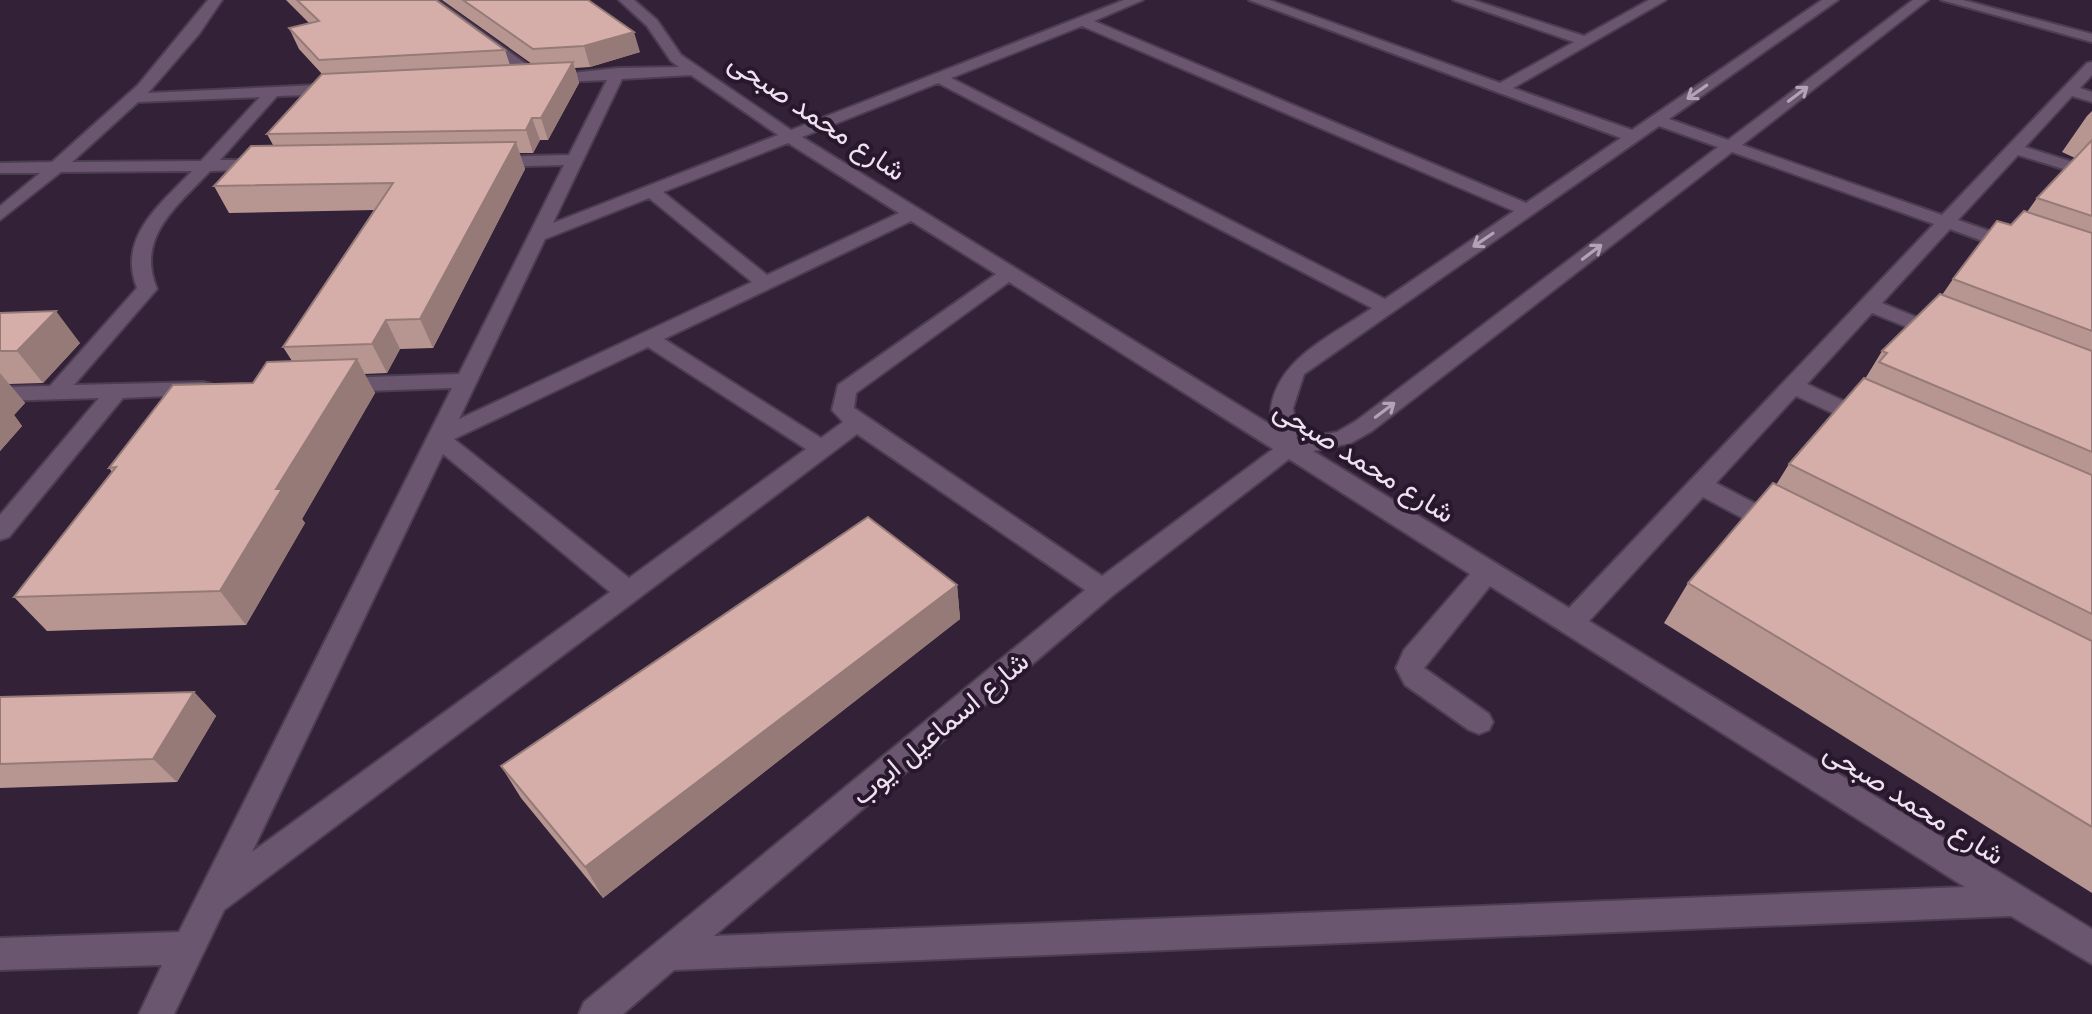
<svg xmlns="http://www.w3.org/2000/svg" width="2092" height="1014" font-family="'Open Sans',Vazirmatn,sans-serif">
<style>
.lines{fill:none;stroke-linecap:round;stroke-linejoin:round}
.minor-casing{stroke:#4d3d50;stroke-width:4}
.minor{fill:#6a566f;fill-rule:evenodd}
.wall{fill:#b79692}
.shaded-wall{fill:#957a77}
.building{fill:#d5aeaa;stroke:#957a77;stroke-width:2}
.oneway{stroke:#b3a3b6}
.labels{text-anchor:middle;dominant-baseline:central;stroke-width:8;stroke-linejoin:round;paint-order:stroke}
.street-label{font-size:28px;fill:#eee2f0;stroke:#28172d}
</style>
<rect width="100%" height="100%" fill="#322137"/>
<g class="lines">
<defs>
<g id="minor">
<path d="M208,0H222L199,34L148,93L339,84L347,89L339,94L277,96L220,160H264L272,165L270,169L210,171C178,206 135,236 157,289L74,385L203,382L211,384L214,389L211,394L123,398L9,537L0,540V515L99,398L0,401V387L50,386L137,288C117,237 160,205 192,171L61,172L0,220V206L40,173H0V163L52,162L138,85ZM260,97L201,161L72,162L138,102Z"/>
<path d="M421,0H437L543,76L618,68L679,67L671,61L647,26L619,0H634L657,20L681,55L791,130L1124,0H1143L1094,21L1526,203L1621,138L1249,0H1269L1500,83L1574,42L1453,0H1473L1584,36L1649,0H1666L1513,88L1632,130L1822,0H1838L1669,119L1728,140L1913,0H1928L1742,145L1942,215L2087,63L2092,62V75L2080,88L2092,92V102L2072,96L2025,147L2092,168V178L2018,155L1958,220L2021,242V250H2007L1950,229L1882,303L1948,330L1951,334L1948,338H1934L1872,313L1807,384L1874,415L1877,420L1874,425H1858L1796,396L1716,483L1785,519L1788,525L1785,531H1767L1703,497L1589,621L2092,929V964L2011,916L674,970L623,1014H579L584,1002L1085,590L857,434L224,910L174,1014H139L162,965L0,970V938L179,932L452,388L339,392L328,385L339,378L459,374L564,165L492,167L484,162L492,157L569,155L607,80L534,83ZM1082,26L1514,211L1385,299L951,78ZM691,75L778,135L553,223L622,79ZM938,83L1372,308C1329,338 1265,364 1271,425L802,137ZM1659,126L1718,147L1356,421L1337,432L1297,439L1293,408L1304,374ZM788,143L899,213L767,275L663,192ZM1732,152L1934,224L1569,608L1313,451L1351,443L1372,431ZM649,198L752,282L459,419L545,239ZM911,221L996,274L838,385L832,410L843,422L821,438L664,339ZM1009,282L1273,449L1102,576L854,408L856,393ZM648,347L806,449L629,578L454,439ZM443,454L610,592L252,852ZM1289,459L1470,574L1404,650L1396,668L1405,685L1469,730L1479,734L1489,730L1493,722L1489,714L1424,668L1490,586L1965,887L714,936L1112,596Z"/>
<polygon points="1941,0 1963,0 2092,34 2092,42"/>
</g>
</defs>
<use href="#minor" class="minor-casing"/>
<use href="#minor" class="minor"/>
</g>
<g class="wall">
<polygon points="286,0 436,0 505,50 510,65 532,64 442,0 588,0 640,52 590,67 575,68 579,83 548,140 540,140 533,153 519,153 525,169 433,348 400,349 387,373 364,374 375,393 302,519 305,523 246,625 47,631 14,597 112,472 109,468 292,361 283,347 374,210 229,213 214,186 273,145 267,134 322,74 299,49 289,28 309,23"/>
<polygon points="2092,111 2092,893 1664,623 1688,583 1776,485 1789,464 1865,379 1882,351 1942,295 1953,279 2027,212 2037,198 2075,158 2062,152 2087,116"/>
<polygon points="0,313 80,343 43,383 9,384 25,403 14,415 22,426 0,451"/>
<polygon points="957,585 960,619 603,898 521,798 501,766"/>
<polygon points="194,692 216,716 177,782 0,788 0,697"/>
</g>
<g class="shaded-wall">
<polygon points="634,32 640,52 590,67 584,46"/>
<polygon points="573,62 579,83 548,140 541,118"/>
<polygon points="532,118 540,140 533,153 526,130"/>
<polygon points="516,142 525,169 433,348 420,319"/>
<polygon points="56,311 80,343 43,383 17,351"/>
<polygon points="386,320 400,349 387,373 372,344"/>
<polygon points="357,359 375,393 302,519 305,523 246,625 220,591 276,489"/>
<polygon points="0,373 25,403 14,415 22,426 0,451"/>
<polygon points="957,585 960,619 603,898 585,867"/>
<polygon points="194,692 216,716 177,782 153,759"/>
</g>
<g class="building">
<polygon points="297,0 436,0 505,50 319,60 289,28 319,21"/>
<polygon points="463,0 588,0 634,32 584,46 533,49"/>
<polygon points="573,62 541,118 532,118 526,130 267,134 322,74"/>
<polygon points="2092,140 2092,216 2037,198"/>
<polygon points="516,142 420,319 386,320 372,344 283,347 393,183 214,186 251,146"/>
<polygon points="2024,211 2092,233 2092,331 1953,279 1997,221 2011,225"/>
<polygon points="1940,294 2092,351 2092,452 1879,362 1887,353 1882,351"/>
<polygon points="56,311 17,351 0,351 0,313"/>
<polygon points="357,359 276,489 282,489 220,591 14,597 116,467 109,468 173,385 253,383 267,362"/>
<polygon points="1864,378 2092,475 2092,614 1789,464"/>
<polygon points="1773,483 2092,641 2092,827 1688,583"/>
<polygon points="868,517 957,585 585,867 501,766"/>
<polygon points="194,692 153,759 0,764 0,697"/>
</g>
<defs><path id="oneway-shaft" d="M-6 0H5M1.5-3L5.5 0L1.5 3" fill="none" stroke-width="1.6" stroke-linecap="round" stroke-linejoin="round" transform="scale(2)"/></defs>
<g class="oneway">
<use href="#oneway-shaft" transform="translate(1697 92) rotate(145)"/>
<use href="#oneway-shaft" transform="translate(1798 94) rotate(-37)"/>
<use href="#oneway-shaft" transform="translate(1483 240) rotate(146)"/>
<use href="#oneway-shaft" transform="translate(1592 252) rotate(-37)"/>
<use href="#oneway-shaft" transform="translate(1385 410) rotate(-37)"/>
</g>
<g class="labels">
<g class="street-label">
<text transform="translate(818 115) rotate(34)">شارع محمد صبحى</text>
<text transform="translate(1365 460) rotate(32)">شارع محمد صبحى</text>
<text transform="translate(939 727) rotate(-40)">شارع اسماعيل ايوب</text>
<text transform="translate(1915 802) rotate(32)">شارع محمد صبحى</text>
</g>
</g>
</svg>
